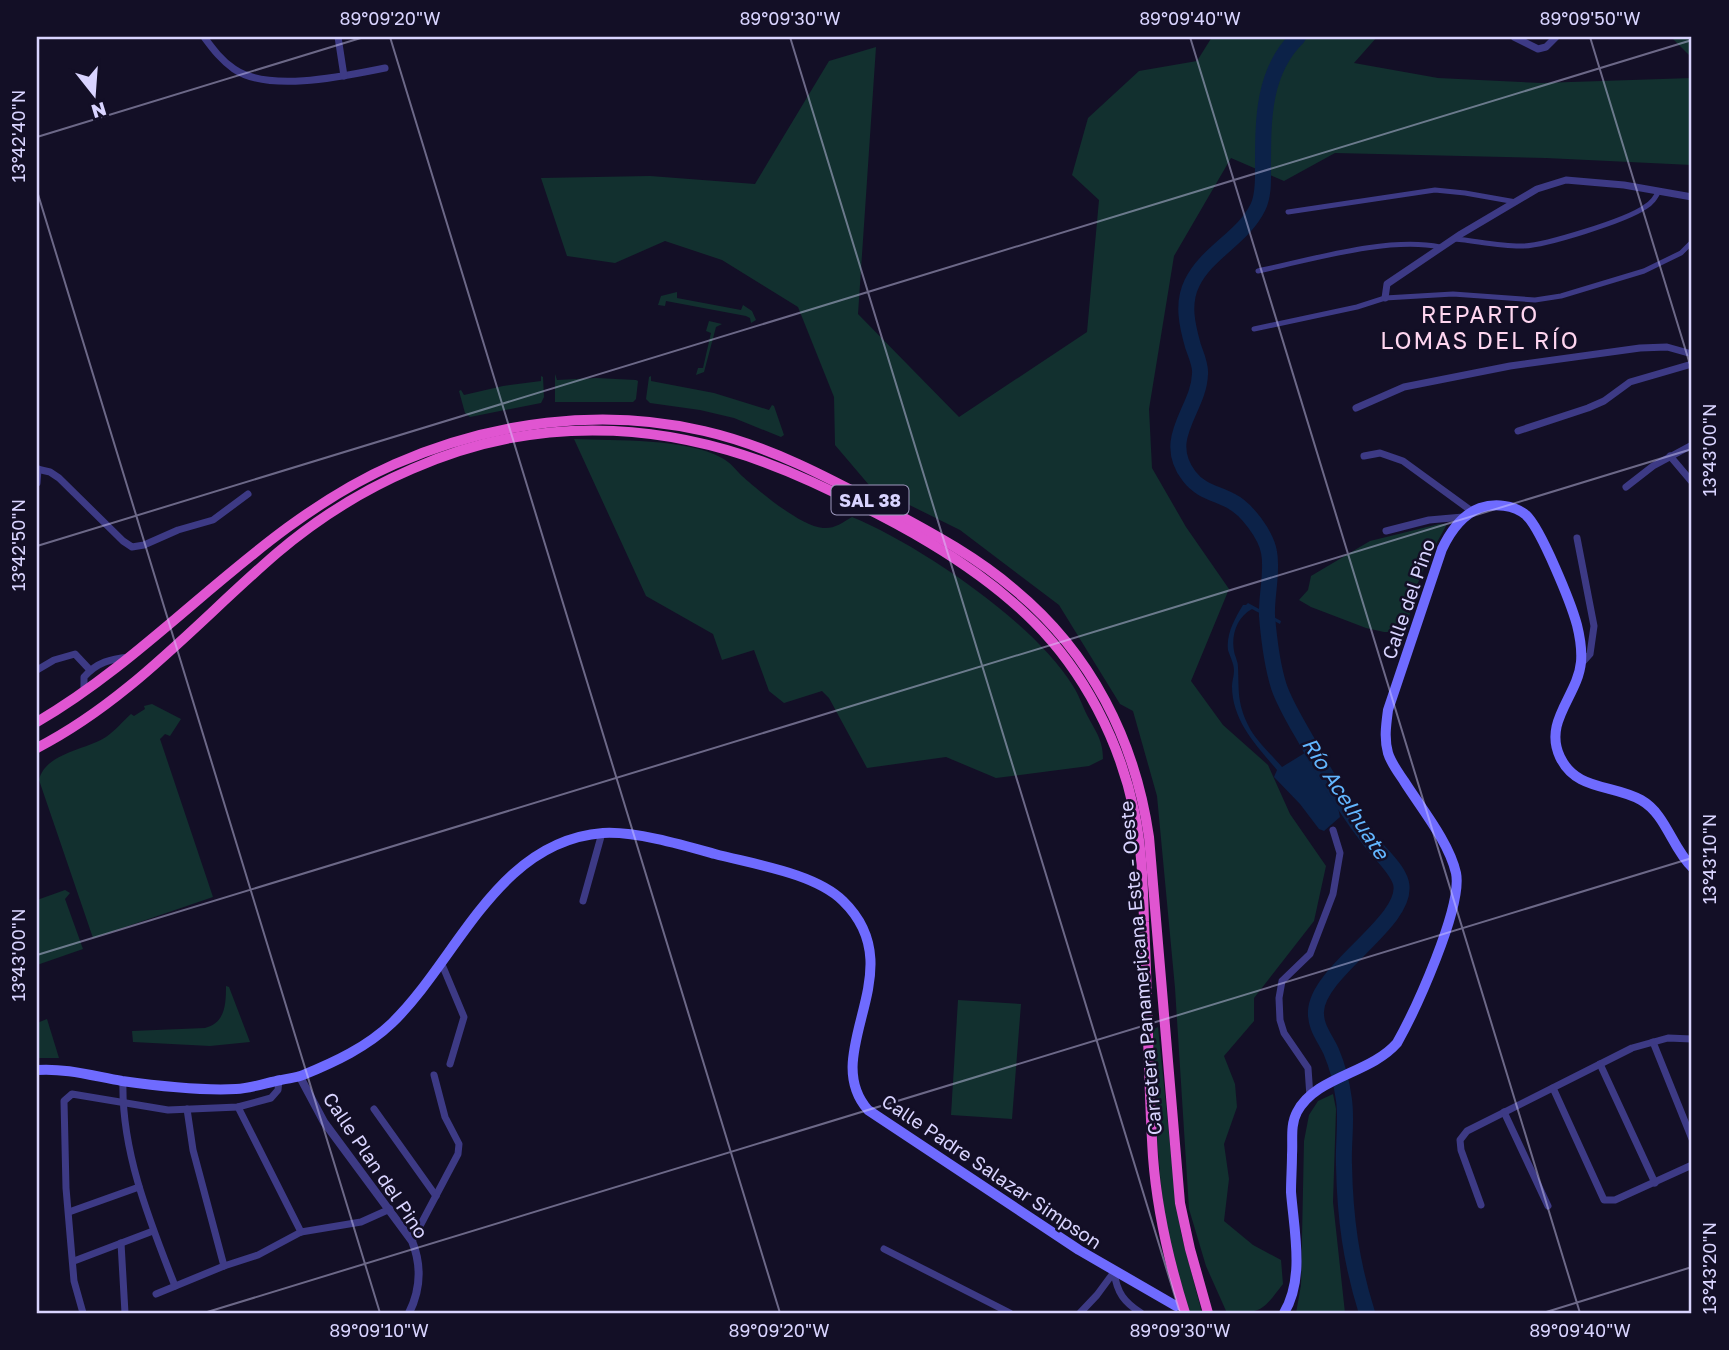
<svg xmlns="http://www.w3.org/2000/svg" width="1729" height="1350" font-family="'Golos Text',sans-serif">
<style>
.green{fill:#12302f}
.water{fill:#0c2248}
.lines{fill:none;stroke-linecap:round;stroke-linejoin:round}
.river{stroke:#0c2248;stroke-width:16}
.pedestrian{stroke:#3d3a85;stroke-width:5}
.minor{stroke:#3d3a85;stroke-width:7}
.tertiary{stroke:#3d3a85;stroke-width:8}
.secondary{stroke:#6f6bff;stroke-width:10}
.trunk{stroke:#e055d1;stroke-width:10}
.ticks{fill:none;stroke:#d9d4ff;stroke-width:2;stroke-opacity:0.45}
.labels{text-anchor:middle;dominant-baseline:central;stroke-width:5;stroke-linejoin:round;paint-order:stroke}
.shield{fill:#130f26;stroke:#9e99be;stroke-width:2}
.shield-label{font-size:18px;font-weight:bold;fill:#d9d4ff}
.street-label{font-size:19px;fill:#d9d4ff;stroke:#130f26}
.water-label{font-size:21px;font-style:italic;fill:#62b6ff;stroke:#130f26}
.quarter-label{font-size:23px;letter-spacing:2px;fill:#ffd6f0;stroke:#130f26}
.neatline{fill:none;stroke:#d9d4ff;stroke-width:2.5}
.ticks-label{font-size:18px;text-anchor:middle;fill:#d9d4ff}
</style>
<rect width="100%" height="100%" fill="#130f26"/>
<g class="green">
<path d="M1212,37H1377L1354,63L1438,78L1541,83L1692,78V165L1546,158L1335,153L1284,181L1231,158L1174,256L1149,409L1152,468L1186,527L1229,589L1191,681L1223,725L1268,765L1290,814L1326,866L1314,921L1254,998V1021L1224,1056L1235,1084L1237,1107L1224,1144L1229,1179L1224,1221L1253,1245L1281,1260L1283,1284C1262,1311 1263,1313 1227,1313L1206,1266L1189,1209L1175,988L1157,796L1133,711L1120,704L1059,605L960,530L869,485L835,445L834,397L798,307L722,260L665,241L615,263L567,256L541,178L650,176L755,184L829,61L876,47L858,314L959,417L1087,332L1099,200L1072,175L1088,118L1139,71L1197,61Z"/>
<polygon points="1671,37 1692,37 1692,58"/>
<polygon points="677,292 677,298 741,310 743,305 752,311 756,320 751,323 750,318 746,316 666,301 665,306 658,305 661,296"/>
<polygon points="709,321 722,324 716,327 704,372 696,375 698,368 703,368 711,333 706,331"/>
<polygon points="555,374 557,380 596,378 636,380 638,381 636,399 633,402 555,402"/>
<polygon points="541,376 543,377 544,397 541,403 470,417 465,413 459,391 461,390 464,395 503,386 541,381"/>
<polygon points="651,376 651,381 714,393 769,410 772,405 774,406 784,435 781,437 734,418 700,410 650,403 646,399 649,377"/>
<path d="M574,439C615,441 687,438 722,458C730,462 736,470 742,476C759,491 800,526 823,528C834,529 842,523 852,517C920,545 1035,623 1073,686C1079,695 1082,705 1087,715C1096,732 1103,740 1103,759L1089,766L996,778L946,757L867,768L829,698L822,691L784,703L769,691L754,650L722,660L713,634L646,596Z"/>
<path d="M1439,524H1447C1430,555 1409,592 1409,627L1401,626L1394,632H1384L1366,628L1311,607L1299,600L1308,590L1311,576L1370,541Z"/>
<path d="M152,704L181,719L170,736L165,734L160,739L213,897L93,938L39,780C45,753 86,750 106,737C115,731 123,721 131,714L134,716L145,709L144,706Z"/>
<polygon points="65,890 70,893 65,899 83,949 37,965 37,900"/>
<path d="M226,986L229,987L250,1042L210,1046L133,1042L132,1031L205,1028C225,1023 226,1005 226,986Z"/>
<polygon points="958,1000 1021,1004 1012,1119 951,1115"/>
<polygon points="47,1019 59,1058 37,1058 37,1023"/>
<path d="M1158,1027L1175,1192L1181,1233L1202,1313H1189C1178,1277 1168,1240 1163,1202C1156,1147 1155,1090 1153,1034L1154,1029Z"/>
<polygon points="1333,1094 1336,1109 1333,1202 1345,1313 1296,1313 1301,1285 1304,1141 1309,1115 1318,1101"/>
</g>
<path class="water" d="M1248,603L1281,621L1280,624L1252,609C1237,617 1231,635 1234,651C1235,657 1238,661 1238,667C1239,691 1237,702 1248,725C1255,740 1271,754 1282,767L1308,751C1319,777 1335,786 1340,817L1324,831L1319,829L1300,804L1274,777L1277,770C1257,746 1232,721 1232,686C1232,681 1234,676 1234,671C1234,663 1230,657 1228,650C1226,634 1235,618 1243,605H1246Z"/>
<g class="lines">
<path class="river" d="M1298,37C1263,71 1263,119 1263,165C1263,178 1264,195 1258,207C1243,238 1207,252 1192,283C1182,303 1187,325 1193,346C1196,355 1201,365 1200,374C1199,410 1160,438 1189,476C1200,491 1216,493 1231,501C1247,509 1266,535 1269,552C1273,572 1266,596 1267,616C1269,640 1272,665 1279,687C1286,707 1299,727 1309,745C1327,779 1348,812 1371,842C1380,854 1397,868 1401,883C1410,921 1318,970 1316,1011C1315,1027 1325,1038 1331,1051C1337,1065 1342,1085 1344,1100C1347,1122 1343,1143 1344,1165C1345,1218 1351,1262 1367,1313"/>
<g class="pedestrian">
<polyline points="1288,212 1435,190 1465,193 1516,202"/>
<path d="M1455,239C1476,241 1499,246 1520,246C1542,247 1627,220 1645,207C1652,203 1655,198 1659,191"/>
<path d="M1258,271C1310,260 1389,236 1440,247"/>
<polyline points="1254,329 1357,307 1385,298 1453,294 1535,300 1561,296 1644,271 1681,253 1692,242"/>
</g>
<g class="minor">
<path d="M204,37C213,49 221,60 234,69C269,93 345,76 385,68"/>
<polyline points="338,37 344,76"/>
<polyline points="1514,37 1538,49 1546,47 1556,37"/>
<polyline points="1385,298 1387,284 1461,234 1537,189 1566,180 1624,185 1692,197"/>
<polyline points="1356,408 1404,387 1510,366 1640,348 1667,347 1692,354"/>
<polyline points="1518,431 1588,408 1604,401 1630,382 1692,364"/>
<polyline points="1364,456 1380,453 1403,461 1473,512"/>
<polyline points="1670,456 1692,482"/>
<polyline points="37,469 50,472 59,478 123,541 132,547 144,545 178,530 213,520 248,494"/>
<polyline points="37,483 38,469"/>
<polyline points="1626,487 1653,466 1692,445"/>
<polyline points="1386,531 1429,520 1463,517"/>
<polyline points="1577,538 1594,626 1590,654 1581,664"/>
<polyline points="37,670 54,660 75,654 90,670"/>
<path d="M84,691V677C97,662 111,659 129,657"/>
<polyline points="583,901 602,833"/>
<polyline points="441,962 464,1017 450,1064"/>
<polyline points="1653,1042 1692,1139"/>
<polyline points="1600,1064 1655,1183"/>
<path d="M123,1081C121,1151 150,1222 175,1286"/>
<polyline points="1553,1088 1604,1200 1615,1200 1692,1165"/>
<polyline points="1310,1097 1308,1068 1284,1033 1280,1020 1279,998 1282,981 1310,954 1333,894 1340,853 1333,830"/>
<polyline points="238,1107 301,1232"/>
<polyline points="187,1109 193,1150 224,1266"/>
<polyline points="374,1109 436,1196"/>
<polyline points="1504,1112 1548,1206"/>
<polyline points="1481,1205 1461,1150 1460,1140 1467,1131 1632,1048 1668,1038 1692,1039"/>
<polyline points="69,1212 139,1187"/>
<polyline points="412,1241 458,1154 459,1144 445,1117 434,1075"/>
<polyline points="121,1243 125,1313"/>
<polyline points="884,1249 1010,1313"/>
<polyline points="74,1261 153,1231"/>
<path d="M1114,1272C1117,1293 1124,1302 1141,1313"/>
<polyline points="156,1294 224,1266 258,1255 301,1232 361,1222 390,1209"/>
<polyline points="83,1313 74,1281 66,1188 64,1101 72,1094 168,1110 238,1107 271,1098 278,1090 279,1080"/>
<polyline points="1080,1313 1097,1295 1114,1272"/>
</g>
<path class="tertiary" d="M300,1077L324,1122L412,1241C422,1266 421,1289 409,1313"/>
<g class="secondary">
<path d="M37,1070C66,1068 93,1076 122,1081C158,1086 199,1091 236,1089C252,1088 266,1083 281,1080C289,1078 296,1078 303,1075C335,1062 367,1047 392,1023C458,959 497,841 603,833C635,831 683,845 715,854C752,864 815,873 843,901C915,971 817,1052 868,1110L1079,1250L1176,1306"/>
<path d="M1284,1313C1305,1278 1294,1231 1291,1192C1291,1180 1292,1167 1292,1155C1293,1140 1290,1125 1297,1112C1316,1076 1370,1074 1397,1043C1415,1011 1463,907 1456,873C1449,842 1421,808 1404,781C1398,772 1391,763 1388,753C1384,739 1386,725 1388,710L1442,549C1450,532 1461,515 1480,508C1495,503 1514,505 1526,515C1541,529 1571,603 1577,625C1580,637 1582,650 1581,662C1578,696 1543,721 1560,757C1576,791 1612,784 1641,800C1666,814 1672,848 1692,867"/>
</g>
<g class="trunk">
<path d="M37,722C164,648 258,524 395,464C491,422 601,407 704,431C770,446 831,479 891,511C934,534 978,558 1015,590C1091,653 1135,740 1149,837L1180,1203L1190,1249L1208,1313"/>
<path d="M37,748C130,700 198,621 277,553C317,519 363,490 412,469C545,410 683,422 812,482C890,518 973,561 1034,622C1084,672 1119,740 1134,810C1142,847 1143,885 1144,922C1148,1000 1148,1079 1153,1157C1157,1211 1169,1262 1185,1313"/>
</g>
</g>
<path class="ticks" d="M390,37L780,1313M790,37L1180,1313M1190,37L1580,1313M1590,37L1692,371M37,137L364,37M37,191L380,1313M37,546L1692,40M37,955L1692,449M204,1313L1692,858M1543,1313L1692,1267"/>
<g class="labels">
<rect class="shield" x="831.5" y="485.5" width="77" height="29" rx="5"/>
<g class="shield-label">
<text x="870" y="500">SAL 38</text>
</g>
<g class="street-label">
<text transform="translate(1408 599) rotate(-71)">Calle del Pino</text>
<text transform="translate(1140 968) rotate(-95)">Carretera Panamericana Este - Oeste</text>
<text transform="translate(376 1165) rotate(56)">Calle Plan del Pino</text>
<text transform="translate(992 1171) rotate(34)">Calle Padre Salazar Simpson</text>
</g>
<g class="water-label">
<text transform="translate(1346 798) rotate(57)">Río Acelhuate</text>
</g>
<g class="quarter-label">
<text x="1480" y="314">REPARTO<tspan x="1480" dy="26">LOMAS DEL RÍO</tspan></text>
</g>
</g>
<rect width="1729" height="1350" fill="none" stroke="#130f26" stroke-width="77"/>
<g transform="translate(94 94) rotate(163)" stroke="#130f26" stroke-width="5" paint-order="stroke">
<path d="M0-5L12 26L0 18L-12 26Z" fill="#d9d4ff"/>
<text y="-10" font-size="19" font-weight="bold" text-anchor="middle" fill="#d9d4ff">N</text>
</g>
<rect x="38" y="38" width="1652" height="1274" class="neatline"/>
<g class="ticks-label">
<text x="390" y="25">89°09'20"W</text>
<text x="790" y="25">89°09'30"W</text>
<text x="1190" y="25">89°09'40"W</text>
<text x="1590" y="25">89°09'50"W</text>
<text transform="translate(19 136) rotate(-90)" y="6">13°42'40"N</text>
<text transform="translate(1710 450) rotate(-90)" y="6">13°43'00"N</text>
<text transform="translate(19 545) rotate(-90)" y="6">13°42'50"N</text>
<text transform="translate(1710 859) rotate(-90)" y="6">13°43'10"N</text>
<text transform="translate(19 955) rotate(-90)" y="6">13°43'00"N</text>
<text transform="translate(1710 1268) rotate(-90)" y="6">13°43'20"N</text>
<text x="379" y="1337">89°09'10"W</text>
<text x="779" y="1337">89°09'20"W</text>
<text x="1180" y="1337">89°09'30"W</text>
<text x="1580" y="1337">89°09'40"W</text>
</g>
</svg>
